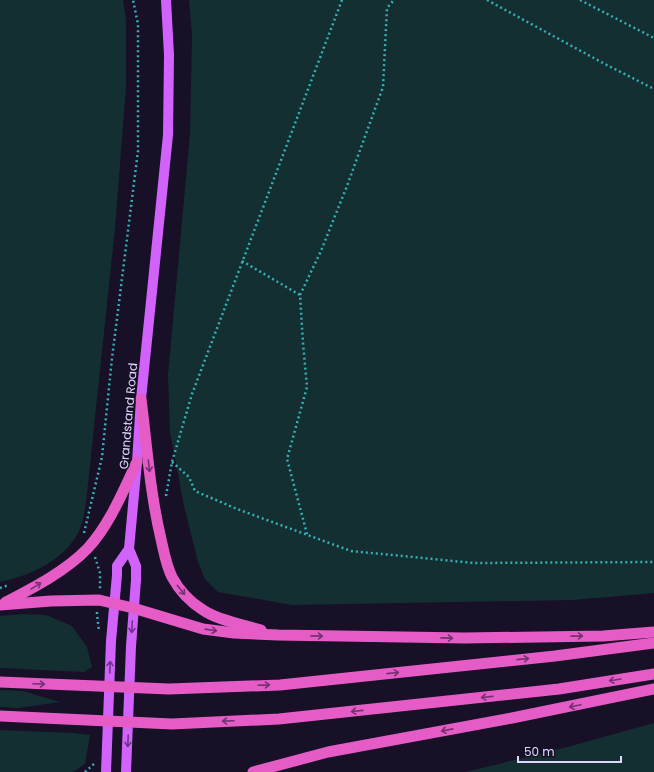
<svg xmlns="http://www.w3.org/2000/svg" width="654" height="772" font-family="Poppins,sans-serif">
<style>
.green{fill:#142f31}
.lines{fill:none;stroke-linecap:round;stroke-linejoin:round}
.path{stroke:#34b0b6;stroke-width:2.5;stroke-dasharray:2 3;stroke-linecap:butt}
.primary{stroke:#d162fa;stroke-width:10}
.trunk{stroke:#e65cc7;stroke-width:11}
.oneway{stroke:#74326f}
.oneway2{stroke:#6b3586}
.labels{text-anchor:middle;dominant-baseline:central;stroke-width:3;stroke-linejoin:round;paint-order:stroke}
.street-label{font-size:12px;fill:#e0d7fe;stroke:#171027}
</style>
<rect width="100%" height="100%" fill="#171027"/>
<g class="green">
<path d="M0,0H123L126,19V87L115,228L86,503C84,515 82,528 75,538C59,563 28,576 0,582Z"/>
<polygon points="189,0 654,0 654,593 573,600 292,605 218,592 205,579 198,562 184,506 170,432 168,375 190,134 192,35"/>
<polygon points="22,614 46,615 72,626 87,647 92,667 84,672 0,668 0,616"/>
<polygon points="0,690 23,691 60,702 18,708 0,707"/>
<polygon points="654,723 654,772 466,772 571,746"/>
<polygon points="0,730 73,733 90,735 85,764 73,772 0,772"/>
</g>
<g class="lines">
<g class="path">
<polyline points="487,0 603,63 654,89"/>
<polyline points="580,0 654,38"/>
<polyline points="242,261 300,295 303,343 307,387 287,459 307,534"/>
<polyline points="300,295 321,251 347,186 383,87 387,8 394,0"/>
<polyline points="172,462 189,477 195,491 237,509 351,551 474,563 654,562"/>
<polyline points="166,496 172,462 192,394 342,0"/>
<polyline points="84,533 102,457 112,358 138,151 138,24 133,0"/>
<polyline points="95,557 100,573 100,589"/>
<polyline points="0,588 9,585"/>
<polyline points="97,612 97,615 99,631"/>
<polyline points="85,772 95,763"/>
</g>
<g class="primary">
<polyline points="106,772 111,641 117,575 117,566 129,549"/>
<polyline points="126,772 131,646 136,580 136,566 129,549 137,462 141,399 168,135 169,55 166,0"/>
</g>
<g class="trunk">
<path d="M141,399C147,446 150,493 161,539C164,552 166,565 172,577C179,590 190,602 203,610C217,620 244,625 261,630"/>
<path d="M6,602C33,588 66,571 88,548C110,524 123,491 137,462"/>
<polyline points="0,605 51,601 99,600 133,608 203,629 234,633 278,635 465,638 603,636 654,632"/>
<polyline points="0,682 169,689 280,685 555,656 654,643"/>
<polyline points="0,716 172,724 279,719 559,689 654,674"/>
<polyline points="253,772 328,752 512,718 654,689"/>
</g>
</g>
<defs><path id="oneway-shaft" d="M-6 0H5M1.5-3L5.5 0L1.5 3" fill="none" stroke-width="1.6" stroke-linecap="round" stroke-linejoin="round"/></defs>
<g class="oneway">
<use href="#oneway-shaft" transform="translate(149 466) rotate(83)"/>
<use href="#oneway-shaft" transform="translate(36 586) rotate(-32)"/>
<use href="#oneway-shaft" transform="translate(181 590) rotate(51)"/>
<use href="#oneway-shaft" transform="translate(211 630) rotate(8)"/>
<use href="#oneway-shaft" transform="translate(317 636) rotate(1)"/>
<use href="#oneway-shaft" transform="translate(577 636) rotate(-1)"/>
<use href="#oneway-shaft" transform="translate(447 638) rotate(1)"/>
<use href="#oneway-shaft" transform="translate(523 659) rotate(-6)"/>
<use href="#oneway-shaft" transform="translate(393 673) rotate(-6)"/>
<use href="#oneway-shaft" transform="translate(615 680) rotate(171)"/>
<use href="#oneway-shaft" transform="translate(39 684) rotate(2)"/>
<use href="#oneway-shaft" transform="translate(264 685) rotate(-2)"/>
<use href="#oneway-shaft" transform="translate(487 697) rotate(174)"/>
<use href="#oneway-shaft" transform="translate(575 706) rotate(168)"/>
<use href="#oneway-shaft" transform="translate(357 711) rotate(174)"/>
<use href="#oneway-shaft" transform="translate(228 721) rotate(178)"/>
<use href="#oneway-shaft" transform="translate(447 730) rotate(169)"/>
</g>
<g class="oneway2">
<use href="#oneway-shaft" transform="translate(132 627) rotate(93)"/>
<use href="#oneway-shaft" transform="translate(110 667) rotate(-88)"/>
<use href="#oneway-shaft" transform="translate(128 741) rotate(92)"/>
</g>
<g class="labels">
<g class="street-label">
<text transform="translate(128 416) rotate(-85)">Grandstand Road</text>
</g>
</g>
<path d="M518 756v6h103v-6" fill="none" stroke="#e0d7fe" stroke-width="2"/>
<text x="524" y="756" font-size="12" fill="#e0d7fe" stroke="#171027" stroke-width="3" paint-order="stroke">50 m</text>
</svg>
